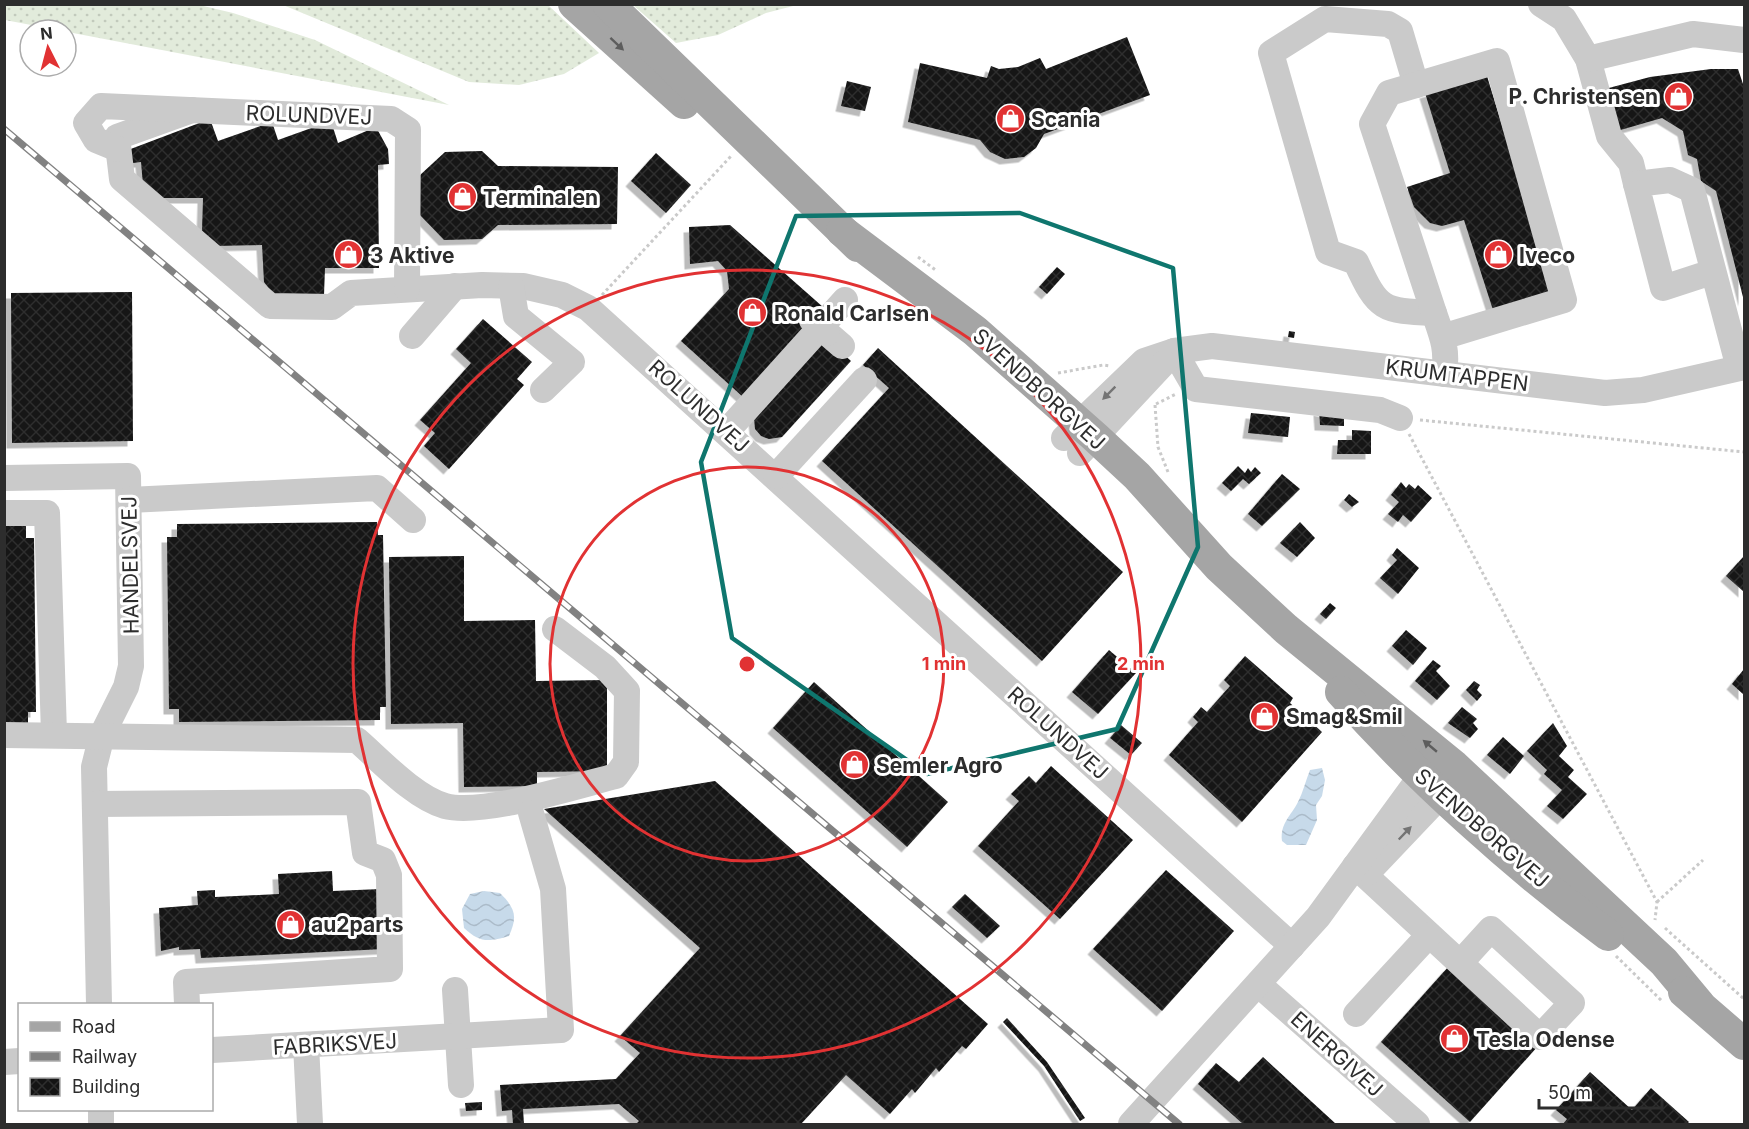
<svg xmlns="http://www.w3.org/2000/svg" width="1749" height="1129" font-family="Inter,sans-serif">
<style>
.grass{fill:url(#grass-dots)}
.water{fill:url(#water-waves)}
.building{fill:url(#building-cross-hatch);filter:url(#shadow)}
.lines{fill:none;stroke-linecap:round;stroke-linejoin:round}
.path{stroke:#cacaca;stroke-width:3;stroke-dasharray:3 3;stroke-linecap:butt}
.minor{stroke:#cacaca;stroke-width:26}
.major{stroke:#a5a5a5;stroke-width:32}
.rail-casing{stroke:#828282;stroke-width:7}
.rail{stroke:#fff;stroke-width:4.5;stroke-dasharray:14;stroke-linecap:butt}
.minor-bridge{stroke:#cacaca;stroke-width:26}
.oneway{fill:#5d5d5d}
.oneway2{fill:#747474}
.marked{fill:none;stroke:#0f766e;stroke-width:4.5;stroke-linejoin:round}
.ring{fill:none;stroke:#e13233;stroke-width:3}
.labels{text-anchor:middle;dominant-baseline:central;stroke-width:6;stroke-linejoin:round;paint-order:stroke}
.poi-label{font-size:21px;font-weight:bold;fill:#2d2d2d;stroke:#fff;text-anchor:start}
.street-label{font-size:21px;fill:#2d2d2d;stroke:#fff}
.centre{fill:#e13233;stroke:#fff;stroke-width:3}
.ring-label{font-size:18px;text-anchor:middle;font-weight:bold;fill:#e13233;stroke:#fff;stroke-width:6;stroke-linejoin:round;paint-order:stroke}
</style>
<defs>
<pattern id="grass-dots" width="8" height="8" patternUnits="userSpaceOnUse" patternTransform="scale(1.5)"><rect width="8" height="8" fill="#e2ebdb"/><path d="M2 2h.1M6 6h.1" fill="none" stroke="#c2cabc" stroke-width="1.8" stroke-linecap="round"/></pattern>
<pattern id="water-waves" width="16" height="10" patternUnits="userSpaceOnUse" patternTransform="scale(1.5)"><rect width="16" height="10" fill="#c7daea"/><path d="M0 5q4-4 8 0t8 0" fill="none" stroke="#abbbc9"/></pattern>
<pattern id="building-cross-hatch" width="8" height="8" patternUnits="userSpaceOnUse" patternTransform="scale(1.5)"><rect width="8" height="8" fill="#141414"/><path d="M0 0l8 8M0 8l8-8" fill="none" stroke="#2e2e2e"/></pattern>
<filter id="shadow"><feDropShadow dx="-5.5" dy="5.5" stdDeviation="0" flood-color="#0004"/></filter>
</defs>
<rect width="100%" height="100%" fill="#fff"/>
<g class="grass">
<polygon points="195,4 233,13 315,40 449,105 5,20 5,5"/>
<polygon points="283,5 548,5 599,53 564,74 519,85 469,82"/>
<polygon points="633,5 797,5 766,13 718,35 676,43"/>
</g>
<g class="water">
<path d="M1322,768L1325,780L1322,796L1316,805L1317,820L1306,845H1287L1282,841C1280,823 1291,816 1298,802C1303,792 1306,780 1310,770Z"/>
<path d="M484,891L500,893C515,908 518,916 509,936C488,942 480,943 464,928L462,909L470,894Z"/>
</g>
<g class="building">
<polygon points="1127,37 1150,95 1044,134 1036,148 1024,157 1005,159 990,152 980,140 908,122 920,63 987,78 991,66 999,69 1018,67 1040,58 1046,69"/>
<polygon points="1711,69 1738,69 1744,87 1744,301 1716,191 1701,181 1697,159 1688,155 1683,131 1662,118 1617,131 1605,89 1650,77"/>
<polygon points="1487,76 1553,292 1493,310 1464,220 1442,226 1430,223 1414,207 1407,187 1450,173 1425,93"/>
<polygon points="847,81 871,87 865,111 841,106"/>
<polygon points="210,119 218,141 272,122 278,140 331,121 338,143 376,127 388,149 389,164 378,165 379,268 325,268 324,295 274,295 264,282 262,245 214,246 202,231 203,198 154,198 143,185 141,162 133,163 128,150"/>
<polygon points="482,151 498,166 618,167 617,224 498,225 482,239 444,240 418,213 418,177 445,152"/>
<polygon points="656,153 691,185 666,213 631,181"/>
<polygon points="730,225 823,307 743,397 681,341 729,289 727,271 718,261 690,264 689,227"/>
<polygon points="1057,267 1065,274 1047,294 1039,287"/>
<polygon points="132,292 133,441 12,443 11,293"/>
<polygon points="483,319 532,362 517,379 524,385 449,469 424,446 435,433 420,420 471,363 456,349"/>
<polygon points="1289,331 1295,332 1294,338 1288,337"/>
<polygon points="824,336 851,361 782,437 769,439 761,436 755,429 754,418"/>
<polygon points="878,348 1123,572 1042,661 822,461 889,388 863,365"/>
<polygon points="1319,410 1344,416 1344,426 1320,425"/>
<polygon points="1251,413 1290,417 1288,437 1248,433"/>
<polygon points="1352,430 1371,431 1371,454 1337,454 1338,440 1352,440"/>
<polygon points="1238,466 1245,473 1248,468 1251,472 1255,467 1261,473 1249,484 1243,479 1231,491 1222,483"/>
<polygon points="1282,474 1300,489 1262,526 1248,514"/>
<polygon points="1401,482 1406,488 1409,484 1415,489 1418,485 1432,498 1411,522 1403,515 1398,522 1388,514 1399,502 1391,495"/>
<polygon points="1349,494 1359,502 1352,507 1344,500"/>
<polygon points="377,522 378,535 383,535 386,707 380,707 380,720 179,722 179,709 169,709 167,537 177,537 177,524"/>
<polygon points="1300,522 1315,538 1297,557 1280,543"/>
<polygon points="4,525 26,525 26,538 34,538 36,712 28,712 28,724 4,724"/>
<polygon points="1397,548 1419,568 1398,594 1380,578 1397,560 1392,555"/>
<polygon points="464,556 464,621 535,620 536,681 607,680 607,771 537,772 537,786 464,787 463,723 391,724 389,557"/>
<polygon points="1744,556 1744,592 1726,576"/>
<polygon points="1330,603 1336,608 1326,619 1320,614"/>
<polygon points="1406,630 1427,648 1413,665 1392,646"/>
<polygon points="1109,650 1136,673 1098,714 1072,692"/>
<polygon points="1245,656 1293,698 1290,703 1322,732 1242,822 1169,755 1198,722 1193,717 1201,707 1207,712 1230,686 1224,680"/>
<polygon points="1433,660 1441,666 1436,671 1450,686 1437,700 1415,681"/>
<polygon points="1744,669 1744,695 1732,684"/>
<polygon points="1474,681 1480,685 1477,690 1482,695 1477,701 1466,690"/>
<polygon points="814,682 948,802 907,847 773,728"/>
<polygon points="1462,707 1477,719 1473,723 1478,729 1470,738 1448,723"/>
<polygon points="1553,723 1567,746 1559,756 1574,770 1568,777 1587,794 1563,819 1547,806 1562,790 1544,774 1547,770 1527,751"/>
<polygon points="1121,725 1142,743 1131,755 1110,738"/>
<polygon points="1503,737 1524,756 1510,774 1487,755"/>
<polygon points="1051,766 1133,840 1060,919 978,846 1019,801 1011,794 1029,776 1036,783"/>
<polygon points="715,781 988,1024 966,1049 962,1046 939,1072 936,1068 915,1093 912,1089 890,1114 846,1075 801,1124 636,1124 639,1121 619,1104 523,1109 524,1124 513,1124 512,1110 502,1111 500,1085 616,1079 640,1053 620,1036 700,948 544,809"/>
<polygon points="1166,870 1234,931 1162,1011 1093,949"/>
<polygon points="332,871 333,891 381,889 384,949 201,958 200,949 179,950 179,947 161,951 159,908 198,905 197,891 215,890 215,897 279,894 278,874"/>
<polygon points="965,894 1000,926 987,938 952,907"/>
<polygon points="1449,966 1538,1046 1470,1122 1381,1042"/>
<polygon points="1007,1018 1047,1062 1085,1118 1080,1121 1044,1066 1003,1022"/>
<polygon points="1263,1057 1336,1124 1243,1124 1198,1084 1216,1063 1239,1082"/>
<polygon points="1590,1072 1632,1110 1651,1088 1689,1122 1687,1124 1563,1124 1567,1119 1556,1110"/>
<polygon points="482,1102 482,1110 466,1111 465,1103"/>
</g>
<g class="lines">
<g class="path">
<polyline points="918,257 937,271"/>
<polyline points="602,295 732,155"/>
<polyline points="1058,373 1103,365 1110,366"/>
<polyline points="1156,404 1176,394"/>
<polyline points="1155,405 1158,447 1168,472"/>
<polyline points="1420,420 1744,452"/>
<polyline points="1409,434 1657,902 1655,920"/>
<polyline points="1657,902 1703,860"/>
<polyline points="1665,928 1744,999"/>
<polyline points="1616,956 1663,1002"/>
</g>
<g class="minor">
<polyline points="1541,4 1564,19 1588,59 1609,136 1631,163 1636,184"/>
<polyline points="1588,59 1693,34 1744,40"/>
<path d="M1416,85L1400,31L1388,24L1325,19L1271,53L1328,252L1356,262C1378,310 1382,311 1434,313"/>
<polyline points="192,110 117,137 122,179 270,306 332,307 351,293 482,285 523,286 562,295 588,308 1292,946"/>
<polyline points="118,149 96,140 86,123 101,106 391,119 408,130 407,289"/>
<polyline points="1712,272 1663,288 1636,184 1670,180 1692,190 1739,368"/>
<polyline points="511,286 516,316 572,362 543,390"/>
<polyline points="827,333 842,346"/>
<polyline points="412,336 455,286"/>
<path d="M1442,337L1564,300L1497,61L1389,93L1372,124L1434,313C1442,336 1448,349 1444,374"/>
<polyline points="1174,351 1196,389 1380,410 1400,418"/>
<polyline points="727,431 845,300"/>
<polyline points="1064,438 1144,361 1174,351 1212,346 1605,393 1643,390 1744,367"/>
<polyline points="1080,453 1164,363"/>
<polyline points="776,476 864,380"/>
<polyline points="4,478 128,476 131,666 126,687 102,735 94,767 99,1004"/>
<polyline points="129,500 377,488 413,520"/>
<polyline points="4,513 47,513 54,734"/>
<path d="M4,735L357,740C381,761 414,797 445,806C482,816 576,786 616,776L626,762L627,691L605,667L555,629"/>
<polyline points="95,804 358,802 365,853 383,860 389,875 390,969 186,982 187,1004"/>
<polyline points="1355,866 1540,1037 1572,1003 1491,929 1460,963"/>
<polyline points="1367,873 1442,794 1449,779"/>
<polyline points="1258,984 1417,1124"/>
<polyline points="455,990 461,1085"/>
<polyline points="1356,1014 1429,935"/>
<polyline points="306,1045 310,1124"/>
<polyline points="212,1050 561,1030 553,889 531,813"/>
<polyline points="4,1062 20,1061"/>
<polyline points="101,1110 101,1124"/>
<polyline points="1131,1124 1318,917 1421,776"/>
</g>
<g class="major">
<polyline points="574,4 684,103"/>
<polyline points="608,4 858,246"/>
<polyline points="842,231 975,331 1095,437 1137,476 1219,567 1286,629 1454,766 1664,962 1699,1004"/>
<path d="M1341,692C1418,779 1515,866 1608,935"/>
<polyline points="1684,992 1744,1044"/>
</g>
<defs>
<polyline id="rail" points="4,129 1179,1124"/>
</defs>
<use href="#rail" class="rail-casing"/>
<use href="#rail" class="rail"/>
<polyline class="minor-bridge" points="812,320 827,333"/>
</g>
<defs><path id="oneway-solid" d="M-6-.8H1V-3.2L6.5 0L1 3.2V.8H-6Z" transform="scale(1.5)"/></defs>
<g class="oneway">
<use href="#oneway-solid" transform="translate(617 44) rotate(43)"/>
<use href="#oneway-solid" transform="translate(1430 746) rotate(-140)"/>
</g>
<g class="oneway2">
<use href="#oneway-solid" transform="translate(1109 393) rotate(135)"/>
<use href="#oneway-solid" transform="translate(1405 833) rotate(-46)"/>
</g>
<path class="marked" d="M1020,213L1173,268L1198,547L1117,729L927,774L732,638L701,462L796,216Z"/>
<g class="ring">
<circle cx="747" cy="664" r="197"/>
<circle cx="747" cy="664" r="394"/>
</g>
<defs>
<symbol id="shop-disc" viewBox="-11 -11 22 22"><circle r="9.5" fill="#e13233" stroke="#fff"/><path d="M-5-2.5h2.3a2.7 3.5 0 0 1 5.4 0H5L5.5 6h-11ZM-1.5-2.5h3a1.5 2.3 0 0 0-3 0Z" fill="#fff"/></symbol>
</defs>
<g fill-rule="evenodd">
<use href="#shop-disc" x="1662" y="80" width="33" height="33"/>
<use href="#shop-disc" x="994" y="102" width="33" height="33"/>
<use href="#shop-disc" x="446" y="180" width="33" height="33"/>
<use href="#shop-disc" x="332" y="238" width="33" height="33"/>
<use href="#shop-disc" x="1482" y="238" width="33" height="33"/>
<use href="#shop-disc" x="736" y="296" width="33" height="33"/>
<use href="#shop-disc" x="1248" y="700" width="33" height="33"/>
<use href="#shop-disc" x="838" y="748" width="33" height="33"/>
<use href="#shop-disc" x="274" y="908" width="33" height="33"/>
<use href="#shop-disc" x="1438" y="1022" width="33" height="33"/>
</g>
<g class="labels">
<g class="poi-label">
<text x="1658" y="96" text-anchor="end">P. Christensen</text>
<text x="1031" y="119">Scania</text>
<text x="483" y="197">Terminalen</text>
<text x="370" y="255">3 Aktive</text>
<text x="1519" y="255">Iveco</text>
<text x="774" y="313">Ronald Carlsen</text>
<text x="1286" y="716">Smag&amp;Smil</text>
<text x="876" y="765">Semler Agro</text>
<text x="311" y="924">au2parts</text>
<text x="1476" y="1039">Tesla Odense</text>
</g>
<g class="street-label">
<text transform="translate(309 115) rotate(2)">ROLUNDVEJ</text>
<text transform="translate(1457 375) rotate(7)">KRUMTAPPEN</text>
<text transform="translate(1039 389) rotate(42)">SVENDBORGVEJ</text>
<text transform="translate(699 406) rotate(42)">ROLUNDVEJ</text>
<text transform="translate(130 565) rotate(-91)">HANDELSVEJ</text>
<text transform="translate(1058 733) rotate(42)">ROLUNDVEJ</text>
<text transform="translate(1482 828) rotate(41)">SVENDBORGVEJ</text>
<text transform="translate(335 1044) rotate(-3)">FABRIKSVEJ</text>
<text transform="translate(1337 1054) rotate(42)">ENERGIVEJ</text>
</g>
</g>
<circle cx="747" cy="664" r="9" class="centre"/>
<g class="ring-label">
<text x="944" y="670">1 min</text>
<text x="1141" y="670">2 min</text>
</g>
<rect width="1749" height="1129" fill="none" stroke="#2d2d2d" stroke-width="12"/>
<rect x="18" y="1003" width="195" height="108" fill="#ffffff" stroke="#ababab" stroke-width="1.5"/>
<rect x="30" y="1022" width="30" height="9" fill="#a5a5a5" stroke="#ababab" stroke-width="1.5"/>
<text x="72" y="1033" font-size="18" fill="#2d2d2d">Road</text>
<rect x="30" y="1052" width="30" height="9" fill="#828282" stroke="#ababab" stroke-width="1.5"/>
<text x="72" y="1063" font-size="18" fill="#2d2d2d">Railway</text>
<rect x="30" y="1078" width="30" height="18" fill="url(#building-cross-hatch)" stroke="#ababab" stroke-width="1.5"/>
<text x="72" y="1093" font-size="18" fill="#2d2d2d">Building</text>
<g transform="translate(48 48) rotate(354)"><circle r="28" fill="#ffffff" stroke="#ababab" stroke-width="1.5"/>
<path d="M0-4.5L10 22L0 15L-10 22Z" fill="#e13233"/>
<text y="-9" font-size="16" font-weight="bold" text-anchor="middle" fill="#2d2d2d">N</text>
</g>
<path d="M1539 1099v9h123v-9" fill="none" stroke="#2d2d2d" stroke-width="3"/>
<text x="1548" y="1099" font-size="18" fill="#2d2d2d" stroke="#ffffff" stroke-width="4.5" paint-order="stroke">50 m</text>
</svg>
